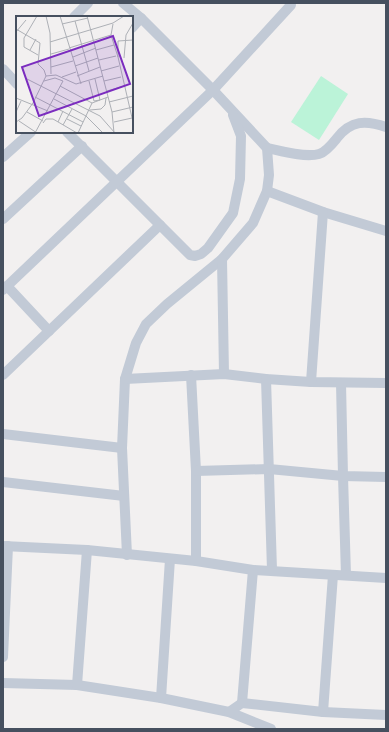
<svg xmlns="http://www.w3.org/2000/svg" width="389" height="732" font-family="Quicksand,sans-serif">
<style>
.green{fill:#bbf3d8}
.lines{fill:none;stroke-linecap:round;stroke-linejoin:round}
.street{stroke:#c2cad6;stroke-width:10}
.inset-road{fill:none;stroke:#adb0b6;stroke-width:1}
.view{fill:#7b2cbf;fill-opacity:0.15;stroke:#7b2cbf;stroke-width:2}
.inset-edge{fill:none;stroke:#46505f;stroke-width:2}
</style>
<rect width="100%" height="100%" fill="#f2f0f0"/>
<polygon class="green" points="321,76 348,94 319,140 291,122"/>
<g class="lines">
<g class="street">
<polyline points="123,3 141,18 213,90 267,148 269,175 267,191 253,223 222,259 167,304 146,324 136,343 125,379 122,448 127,555"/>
<polyline points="74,17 88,3"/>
<polyline points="132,28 141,18"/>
<polyline points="3,69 17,84"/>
<polyline points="67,132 190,255 195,256 201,254 208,248 233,213 240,179 241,136 233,115"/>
<path d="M267,148C281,151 305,158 319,154C326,152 333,143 337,138C351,120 366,120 386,127"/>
<polyline points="3,157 31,132"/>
<polyline points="267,191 323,212 386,231"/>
<polyline points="3,219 82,146"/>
<polyline points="222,259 224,374"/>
<polyline points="7,286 49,331"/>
<polyline points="3,290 213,90 291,5"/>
<polyline points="3,375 160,225"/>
<polyline points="191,375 196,471 196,561"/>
<polyline points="125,379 224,374 266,379 311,382 386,383"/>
<polyline points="266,379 272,570"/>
<polyline points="311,382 323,212"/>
<polyline points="341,383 343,476 346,575"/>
<polyline points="3,434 122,448"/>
<polyline points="196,471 269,469 343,476 386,477"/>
<polyline points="3,482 124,496"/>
<polyline points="3,546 87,550 196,561 253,570 386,578"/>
<polyline points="3,657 8,546"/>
<polyline points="3,683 77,685 161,698 229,712 271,729"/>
<polyline points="77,685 87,550"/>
<polyline points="161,698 170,559"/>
<polyline points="242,703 253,570"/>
<polyline points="229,712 242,703 323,712 386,715"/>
<polyline points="323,712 333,575"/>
</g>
</g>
<g transform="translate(16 16)">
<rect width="117" height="117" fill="#f2f0f0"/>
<path class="inset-road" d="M21,0L8,22V31L22,39M30,0L34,17L35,58M44,0L65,68M71,0L96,96L98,117M59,5L73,55M46,8L72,2M97,8L95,19L102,41M0,13L24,27L22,48L28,54L30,60M0,16L10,4M117,24L102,25V41L117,106M34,26L97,7L108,0M53,32L95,19M14,34L20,23M80,34L98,29M35,38L53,33M57,41L80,32M108,42L110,19L117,7M83,44L100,40M59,50L82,42M35,51L57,45M85,55L103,50M61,60L84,51M46,61L60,56M11,63L84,100L99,117M73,65L78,85L84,84L79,63M88,65L105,61M44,70L76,87L92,81M91,75L108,70M19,81L67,106M0,82L32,95M38,83L70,100L87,117M93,86L117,80M74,94L85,93L89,89L90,82M0,96L5,85M11,96L27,105M96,96L117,91M51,103L65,110M3,105L21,117M0,106L6,102L17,87L30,60L40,59L60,68L87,60M42,106L47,95M98,106L116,102M27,107L30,103H37L61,117M47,109L56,93M19,117L47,65L39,62L28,65M62,117L76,87"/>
<path class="view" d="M97,20L114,68L23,100L6,51Z"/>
<rect width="117" height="117" class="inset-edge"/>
</g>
<rect width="389" height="732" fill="none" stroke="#46505f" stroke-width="8"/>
</svg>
